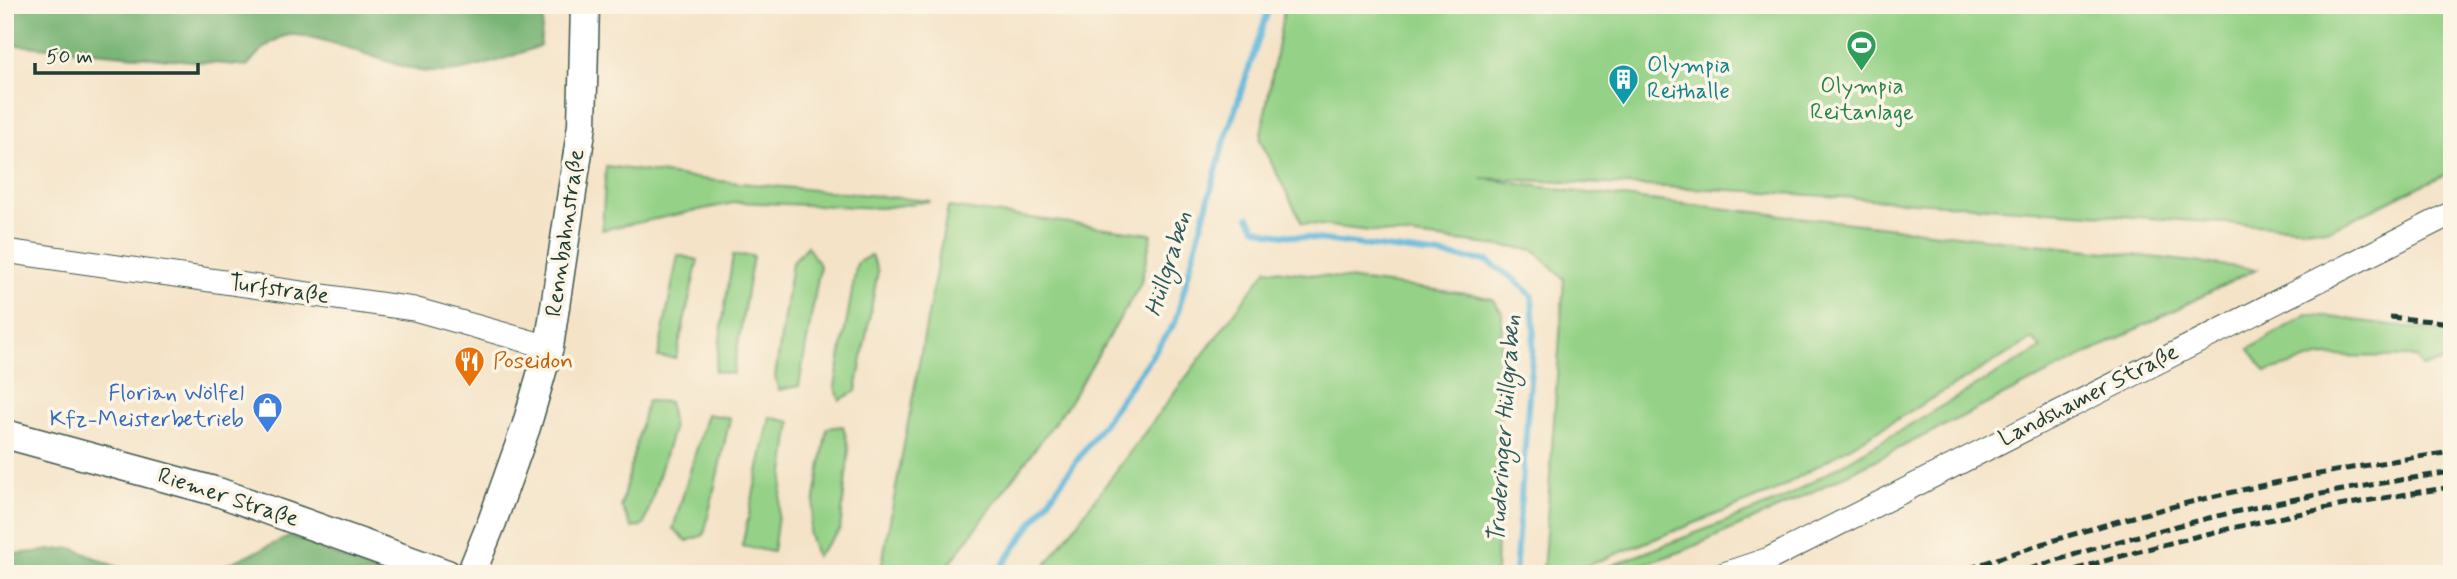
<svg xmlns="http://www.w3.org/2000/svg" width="2457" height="579" font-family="Mynerve,sans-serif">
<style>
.green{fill:#95d287;stroke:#5a885e;stroke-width:2}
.forest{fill:#78b474;stroke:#4c7854;stroke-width:2}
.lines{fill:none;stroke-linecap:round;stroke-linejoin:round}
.stream{stroke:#5db6da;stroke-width:6}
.minor-casing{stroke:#3f564a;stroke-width:25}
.tertiary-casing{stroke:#3f564a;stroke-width:31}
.minor{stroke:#fff;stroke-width:23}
.tertiary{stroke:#fff;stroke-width:28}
.rail{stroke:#1f3d34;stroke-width:5;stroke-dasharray:10 5;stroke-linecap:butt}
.labels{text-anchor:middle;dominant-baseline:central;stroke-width:7;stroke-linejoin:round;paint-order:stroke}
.culture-label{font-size:23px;fill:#0d838f;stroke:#fcf5e5;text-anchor:start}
.leisure-label{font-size:23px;fill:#27864d;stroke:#fcf5e5}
.street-label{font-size:23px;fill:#1f3d34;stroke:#fcf5e5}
.food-label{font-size:23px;fill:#c56008;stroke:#fcf5e5;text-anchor:start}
.shop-label{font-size:23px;fill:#366cbe;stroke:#fcf5e5;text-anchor:end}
.water-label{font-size:24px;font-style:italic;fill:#2e5b5e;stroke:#fcf5e5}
</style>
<rect width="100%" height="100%" fill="#fcf5e5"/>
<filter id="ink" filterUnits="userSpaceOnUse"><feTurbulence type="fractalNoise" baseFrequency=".0143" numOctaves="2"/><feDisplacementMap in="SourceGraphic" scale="14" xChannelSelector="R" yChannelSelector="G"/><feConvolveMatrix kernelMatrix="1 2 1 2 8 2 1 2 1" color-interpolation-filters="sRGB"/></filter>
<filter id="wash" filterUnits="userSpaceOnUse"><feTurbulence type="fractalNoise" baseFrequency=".00686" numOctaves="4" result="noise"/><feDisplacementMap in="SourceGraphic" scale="28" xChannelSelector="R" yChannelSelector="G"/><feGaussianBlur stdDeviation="1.57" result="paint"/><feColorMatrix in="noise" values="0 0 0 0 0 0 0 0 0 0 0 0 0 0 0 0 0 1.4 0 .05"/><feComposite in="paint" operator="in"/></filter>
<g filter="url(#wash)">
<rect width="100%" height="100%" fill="#f4e3c7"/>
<g class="green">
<polygon points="1285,5 2452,5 2452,171 2329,230 1750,191 1480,178 1570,191 2256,269 1786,505 1683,551 1616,574 1590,574 1781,500 2041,348 2033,339 1773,492 1566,574 1543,574 1564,279 1534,250 1302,223 1260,140"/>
<polygon points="606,166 709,180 931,201 881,208 738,202 602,230"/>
<polygon points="948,207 1152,234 1140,285 1069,403 942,574 880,574"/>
<polygon points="807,246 820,266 799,386 779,390 775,377 792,263"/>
<polygon points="678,255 698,260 676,358 658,357"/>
<polygon points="733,255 753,256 733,374 715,371"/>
<polygon points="871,255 878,271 856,391 840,400 835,387 857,263"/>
<polygon points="1267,269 1476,295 1492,299 1502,312 1496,574 1039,574"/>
<polygon points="2307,314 2452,333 2452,376 2444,361 2422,367 2416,357 2322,356 2266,372 2249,349"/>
<polygon points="647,401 669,402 673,429 644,525 632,528 621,506"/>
<polygon points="707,414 730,418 704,535 687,541 673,529"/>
<polygon points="770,417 791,422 773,552 742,546"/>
<polygon points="843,426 849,449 840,530 816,556 809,534 827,428"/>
</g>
<g class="forest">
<path d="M5,5H545L540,46C503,59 461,77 420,71C391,66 307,28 285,36C268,42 258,53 247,66L5,44Z"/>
<polygon points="291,536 381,574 206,574"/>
<polygon points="72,548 133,574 5,574 5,555"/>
</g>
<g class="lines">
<g class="stream">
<polyline points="1249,217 1255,227 1270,233 1487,261 1514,279 1532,296 1534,330 1515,574"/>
<polyline points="996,574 1175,323 1222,149 1270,5"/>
</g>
</g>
</g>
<g filter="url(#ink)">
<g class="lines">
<defs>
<g id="minor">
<polyline points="5,251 414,309 549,347"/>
<polyline points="1724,574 1769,559 2452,213"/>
</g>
<g id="tertiary">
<polyline points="5,434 218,492 447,574"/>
<polyline points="471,574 492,522 526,427 549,347 582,125 585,5"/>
</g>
</defs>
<use href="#minor" class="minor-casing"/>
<use href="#tertiary" class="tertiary-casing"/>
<use href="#minor" class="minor"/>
<use href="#tertiary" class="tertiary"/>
<g class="rail">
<polyline points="2390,317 2452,323"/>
<path d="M1954,574C2116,515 2281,476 2452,452"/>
<path d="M2015,574C2157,525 2303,494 2452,472"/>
<path d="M2061,574C2189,534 2319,507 2452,487"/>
</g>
</g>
</g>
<defs>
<symbol id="stadium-pin" viewBox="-11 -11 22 30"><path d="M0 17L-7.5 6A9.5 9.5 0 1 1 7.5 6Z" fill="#2e9e5b" stroke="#fcf5e5"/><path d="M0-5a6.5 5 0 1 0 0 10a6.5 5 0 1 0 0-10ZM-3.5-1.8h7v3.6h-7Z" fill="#fff"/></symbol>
<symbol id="building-pin" viewBox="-11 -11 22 30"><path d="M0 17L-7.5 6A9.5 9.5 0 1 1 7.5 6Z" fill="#0f9aa8" stroke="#fcf5e5"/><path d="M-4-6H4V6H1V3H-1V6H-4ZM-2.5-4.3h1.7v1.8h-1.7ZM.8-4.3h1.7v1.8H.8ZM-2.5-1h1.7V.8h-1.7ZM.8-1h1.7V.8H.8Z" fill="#fff"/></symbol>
<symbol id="restaurant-pin" viewBox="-11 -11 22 30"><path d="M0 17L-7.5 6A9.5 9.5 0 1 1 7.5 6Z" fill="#e8710a" stroke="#fcf5e5"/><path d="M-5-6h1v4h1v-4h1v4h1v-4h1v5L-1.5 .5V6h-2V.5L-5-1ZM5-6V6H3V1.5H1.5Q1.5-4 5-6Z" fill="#fff"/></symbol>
<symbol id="shop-pin" viewBox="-11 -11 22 30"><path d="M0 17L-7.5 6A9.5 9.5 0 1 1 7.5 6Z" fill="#3f7fe0" stroke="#fcf5e5"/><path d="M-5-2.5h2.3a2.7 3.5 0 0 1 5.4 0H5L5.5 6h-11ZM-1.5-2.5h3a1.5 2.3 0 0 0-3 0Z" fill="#fff"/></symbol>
</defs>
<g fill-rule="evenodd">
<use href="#stadium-pin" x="1844" y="28" width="35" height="47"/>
<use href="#building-pin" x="1606" y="62" width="35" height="47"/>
<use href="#restaurant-pin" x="452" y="344" width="35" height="47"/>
<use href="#shop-pin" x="250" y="390" width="35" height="47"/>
</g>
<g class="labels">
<g class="culture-label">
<text x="1647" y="66">Olympia<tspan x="1647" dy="26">Reithalle</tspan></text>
</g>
<g class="leisure-label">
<text x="1862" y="87">Olympia<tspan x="1862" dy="26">Reitanlage</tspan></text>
</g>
<g class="street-label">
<text transform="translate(566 233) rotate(-82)">Rennbahnstraße</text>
<text transform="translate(279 290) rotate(8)">Turfstraße</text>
<text transform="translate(2089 396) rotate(-27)">Landshamer Straße</text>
<text transform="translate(228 498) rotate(18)">Riemer Straße</text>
</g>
<g class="food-label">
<text x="493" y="362">Poseidon</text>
</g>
<g class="shop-label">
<text x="244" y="394">Florian Wölfel<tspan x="244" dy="26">Kfz-Meisterbetrieb</tspan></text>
</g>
<g class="water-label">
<text transform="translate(1169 264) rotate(-73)">Hüllgraben</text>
<text transform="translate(1505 429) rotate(-86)">Truderinger Hüllgraben</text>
</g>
</g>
<rect width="2457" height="579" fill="none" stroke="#fcf5e5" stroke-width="28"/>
<path d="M35 63v10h163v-10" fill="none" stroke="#1f3d34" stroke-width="3.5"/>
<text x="46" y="63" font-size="21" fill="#1f3d34" stroke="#fcf5e5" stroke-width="5" paint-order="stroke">50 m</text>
</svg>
